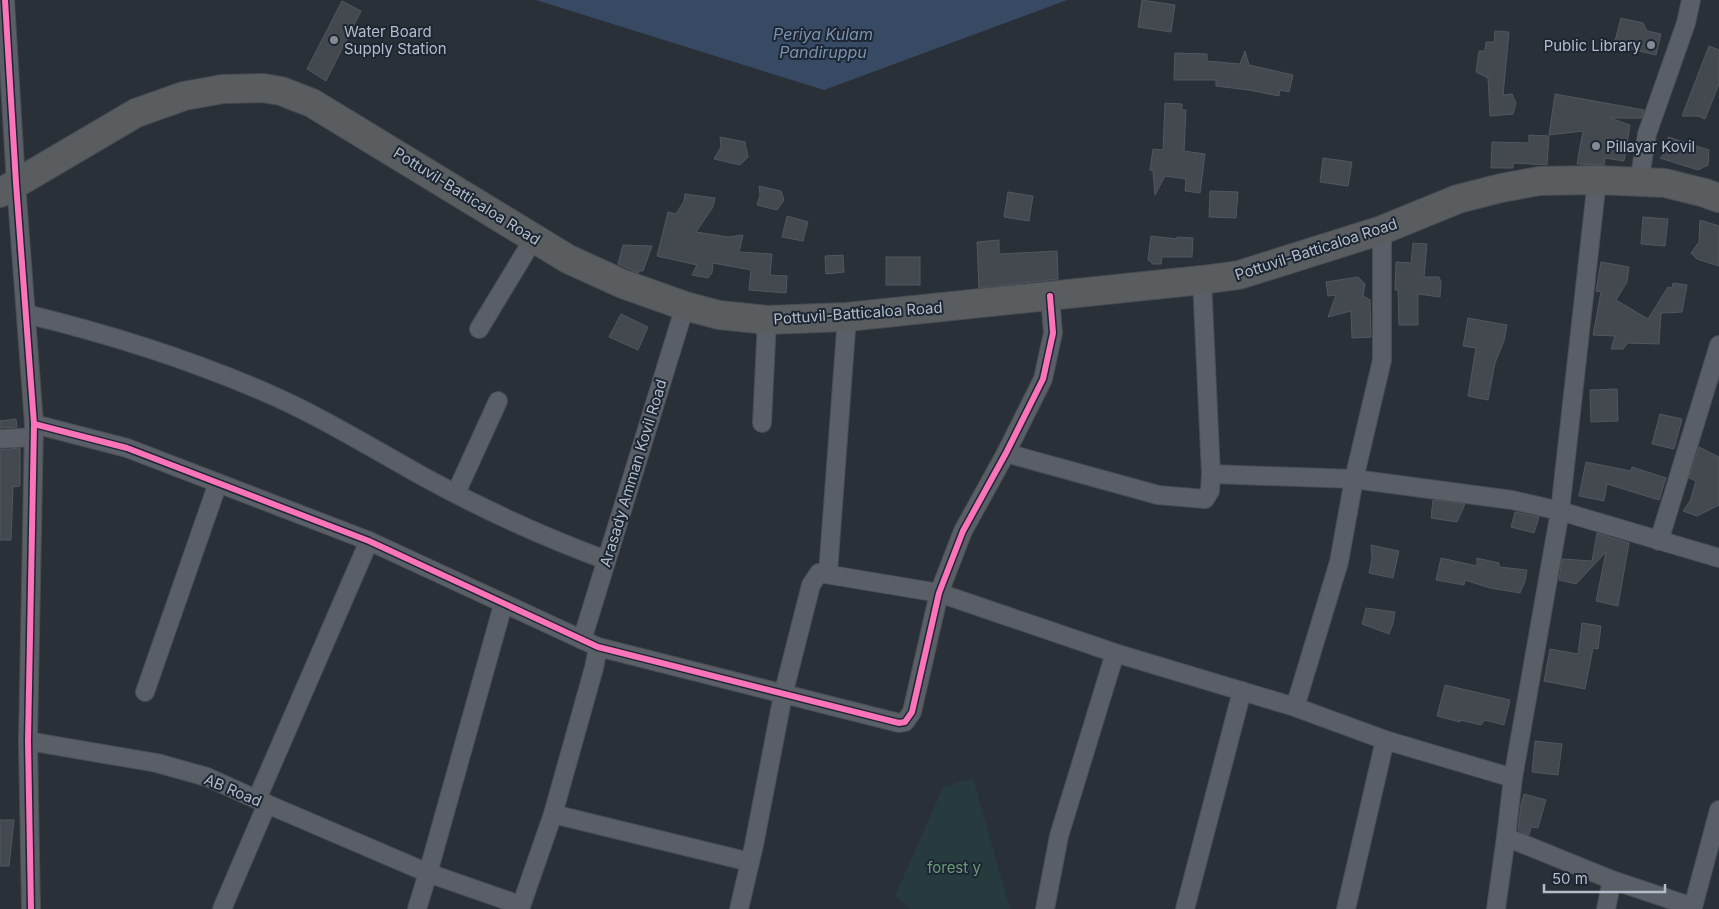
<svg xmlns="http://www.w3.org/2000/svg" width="1719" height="909" font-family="Inter,sans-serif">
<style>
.green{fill:#273a3e}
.water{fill:#384963}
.building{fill:#444950;stroke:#52575f}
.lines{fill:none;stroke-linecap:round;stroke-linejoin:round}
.street-casing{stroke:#484c53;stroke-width:20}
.highway-casing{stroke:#474c53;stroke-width:30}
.street{stroke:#5a5e66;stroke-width:18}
.highway{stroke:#5a5d60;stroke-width:28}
.cycleway-casing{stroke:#1d2633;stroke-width:9}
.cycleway{stroke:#fb73b8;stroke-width:6}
.poi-dot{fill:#848b96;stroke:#1d2633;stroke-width:2}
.labels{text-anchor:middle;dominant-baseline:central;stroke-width:4;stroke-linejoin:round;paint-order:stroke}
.poi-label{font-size:15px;fill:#b4bcc9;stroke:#1d2633;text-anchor:start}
.street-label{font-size:15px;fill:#b4bcc9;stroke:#1d2633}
.park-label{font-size:15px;fill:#6b9a76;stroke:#1d2633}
.water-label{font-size:16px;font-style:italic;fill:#7c92b1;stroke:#1d2633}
</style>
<rect width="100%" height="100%" fill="#2a3038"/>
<polygon class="green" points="973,778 1010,909 911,909 895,896 943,787"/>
<polygon class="water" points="536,0 1067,0 824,90"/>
<g class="building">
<polygon points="1142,0 1175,5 1171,32 1138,27"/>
<polygon points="342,1 361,11 326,81 307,69"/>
<polygon points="1621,18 1643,23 1647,31 1661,34 1656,55 1614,45"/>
<polygon points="1495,31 1509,32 1503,95 1512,94 1516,103 1513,114 1490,116 1488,78 1476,72 1479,51 1485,51 1486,42 1494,42"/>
<polygon points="1709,46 1719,50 1719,84 1705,119 1698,116 1682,116"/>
<polygon points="1245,51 1249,65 1293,75 1289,92 1280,90 1279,96 1249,90 1216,86 1216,80 1174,80 1175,53 1207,54 1207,61 1240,64"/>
<polygon points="1555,94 1644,110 1642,118 1610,118 1630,125 1624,161 1605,158 1604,165 1577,164 1583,131 1549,135"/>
<polygon points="1165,103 1182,104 1182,110 1186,110 1184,151 1205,154 1200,193 1185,191 1186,179 1165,176 1155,195 1153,171 1150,170 1153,149 1163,150"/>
<polygon points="1529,135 1549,136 1547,165 1513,163 1513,168 1491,168 1492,142 1529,143"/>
<polygon points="720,137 745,142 748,157 740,165 714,159 721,147"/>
<polygon points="1668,137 1709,150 1708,165 1698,170 1660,158 1670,148"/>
<polygon points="1323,158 1352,162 1348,186 1320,182"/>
<polygon points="759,186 781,191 784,200 777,210 757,205 760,195"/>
<polygon points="1210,191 1238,192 1236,218 1209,217"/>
<polygon points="1008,192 1033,196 1029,221 1004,217"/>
<polygon points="685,194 715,198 713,207 696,232 728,237 743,235 739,252 772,254 770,275 787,276 786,293 749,290 751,270 713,263 712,273 708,278 692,275 697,265 657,256 668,212 676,214 684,201"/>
<polygon points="787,216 808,222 803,241 782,237"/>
<polygon points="1643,217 1668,219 1665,246 1641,244"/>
<polygon points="1700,220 1719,226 1719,266 1697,259 1691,253 1699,242"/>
<polygon points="1151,236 1177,239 1177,237 1193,238 1192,257 1162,257 1161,264 1153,264 1148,260"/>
<polygon points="999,240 999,254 1057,251 1058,279 979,288 977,242"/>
<polygon points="1413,243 1427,244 1424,277 1439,277 1441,282 1440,297 1418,294 1418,325 1399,325 1398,290 1395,290 1396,262 1411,263"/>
<polygon points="623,245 652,246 643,271 639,271 638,273 618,264"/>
<polygon points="843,255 844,272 826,274 825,256"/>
<rect x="886" y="257" width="34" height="28"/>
<polygon points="1601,262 1629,267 1627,282 1616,300 1648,319 1668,287 1672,288 1673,283 1687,285 1682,312 1661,313 1659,344 1628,343 1623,349 1611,349 1615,336 1593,335 1601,292 1596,291"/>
<polygon points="1358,277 1365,284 1363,296 1370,300 1371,337 1352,338 1351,311 1328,317 1336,295 1328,296 1326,282"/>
<polygon points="621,314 648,327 638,350 609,337"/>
<polygon points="1468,318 1507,325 1504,341 1495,363 1488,400 1468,396 1476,348 1463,346"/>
<polygon points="1617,389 1618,421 1591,422 1590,390"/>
<polygon points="1660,414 1682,419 1674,449 1652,444"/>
<polygon points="16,419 17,427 0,428 0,421"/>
<polygon points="1699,447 1719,457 1719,505 1697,516 1683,511 1690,501 1696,481 1689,478"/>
<polygon points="20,448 20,486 13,487 11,540 0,540 0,450"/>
<polygon points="1586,462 1631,471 1632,467 1666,478 1659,500 1607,484 1604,501 1579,496"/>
<polygon points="1433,500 1465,504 1457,522 1431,518"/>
<polygon points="1515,512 1539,517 1534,533 1511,527"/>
<polygon points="1597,533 1629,543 1618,606 1596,601 1606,552 1576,584 1559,580 1562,559 1592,561"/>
<polygon points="1371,545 1399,551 1393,578 1369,573 1372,559"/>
<polygon points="1441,558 1477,566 1477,558 1499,563 1499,567 1527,570 1525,581 1520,593 1490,588 1465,580 1464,585 1436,580"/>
<polygon points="1366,608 1395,612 1393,623 1389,634 1362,624"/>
<polygon points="1582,623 1601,626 1598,649 1593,648 1585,689 1544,681 1550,649 1578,654"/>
<polygon points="1445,685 1510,700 1504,725 1485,720 1481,725 1460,720 1460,722 1437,716"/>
<polygon points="1535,741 1562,744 1558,775 1532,772"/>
<polygon points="1524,794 1546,800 1538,828 1531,827 1529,835 1518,830 1521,805"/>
<polygon points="0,820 14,820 9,866 0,866"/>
</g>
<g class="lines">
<defs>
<g id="street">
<polyline points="5,0 16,183 34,424 28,741 31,909"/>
<polyline points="1639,182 1647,134 1686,23 1691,0"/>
<path d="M26,314C105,333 185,358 260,390C317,414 370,447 424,477C482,509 544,537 606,560"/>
<polyline points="479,329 534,238"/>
<polyline points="762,423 767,320"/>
<polyline points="34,424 127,448 369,541 598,647 899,723 905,722 912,712 939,593 963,531 1006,453 1043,379 1053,333 1050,296"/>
<polyline points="0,439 34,437"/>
<polyline points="1006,453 1158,495 1205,499 1210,491 1211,474 1202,280"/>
<polyline points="1211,474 1354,479 1512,500 1560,511 1719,558"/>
<polyline points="456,493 498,401"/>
<polyline points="1659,541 1719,345"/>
<polyline points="828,573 847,317"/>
<polyline points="582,640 685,306"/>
<polyline points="145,692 218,483"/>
<polyline points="1295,707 1339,562 1354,479 1382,360 1382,230"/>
<polyline points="28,741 157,763 207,777 267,804 428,873 520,905"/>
<polyline points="257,799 369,541"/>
<polyline points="553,814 750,862"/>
<polyline points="1506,837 1513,778 1560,511 1597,180"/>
<polyline points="222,909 267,804"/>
<polyline points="417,909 428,873 503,605"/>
<polyline points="520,909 553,814 594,668 598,647"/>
<polyline points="739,909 754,845 783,695 811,585 819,573 939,593 1115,653 1295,707 1385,740 1513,778"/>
<polyline points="1045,909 1059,836 1115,653"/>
<polyline points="1185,909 1242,691"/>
<polyline points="1346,909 1385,740"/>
<polyline points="1496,909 1506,837 1612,880 1693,907 1719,810"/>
<polyline points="1606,909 1612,880"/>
</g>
<polyline id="highway" points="0,193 136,113 184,96 223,89 263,88 281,91 312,103 568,259 623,284 685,306 719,315 767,320 847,317 1202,280 1239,275 1382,230 1458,199 1501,188 1539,181 1597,180 1665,183 1705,193 1719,198"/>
</defs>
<use href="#street" class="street-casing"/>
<use href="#highway" class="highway-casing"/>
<use href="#street" class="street"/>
<use href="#highway" class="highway"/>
<defs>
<g id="cycleway">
<polyline points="5,0 16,183 34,424 28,741 31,909"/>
<polyline points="34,424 127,448 369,541 598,647 899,723 905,722 912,712 939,593 963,531 1006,453 1043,379 1053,333 1050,296"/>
</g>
</defs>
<use href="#cycleway" class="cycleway-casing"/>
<use href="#cycleway" class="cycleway"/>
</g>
<g class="poi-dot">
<circle cx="334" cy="40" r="5"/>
<circle cx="1651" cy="45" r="5"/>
<circle cx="1596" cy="146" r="5"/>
</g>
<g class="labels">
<g class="poi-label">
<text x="344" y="31">Water Board<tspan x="344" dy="17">Supply Station</tspan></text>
<text x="1641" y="45" text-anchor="end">Public Library</text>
<text x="1606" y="146">Pillayar Kovil</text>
</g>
<g class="street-label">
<text transform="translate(467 196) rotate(32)">Pottuvil-Batticaloa Road</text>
<text transform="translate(1316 249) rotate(-18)">Pottuvil-Batticaloa Road</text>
<text transform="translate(858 313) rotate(-4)">Pottuvil-Batticaloa Road</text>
<text transform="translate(633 473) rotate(-73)">Arasady Amman Kovil Road</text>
<text transform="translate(233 790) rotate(23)">AB Road</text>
</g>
<g class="park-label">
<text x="954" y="867">forest y</text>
</g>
<g class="water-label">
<text x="823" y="34">Periya Kulam<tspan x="823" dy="18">Pandiruppu</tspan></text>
</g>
</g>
<path d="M1544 884v8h121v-8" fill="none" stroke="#b4bcc9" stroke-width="2.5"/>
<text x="1552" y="884" font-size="15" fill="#b4bcc9" stroke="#1d2633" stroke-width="4" paint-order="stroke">50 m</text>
</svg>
